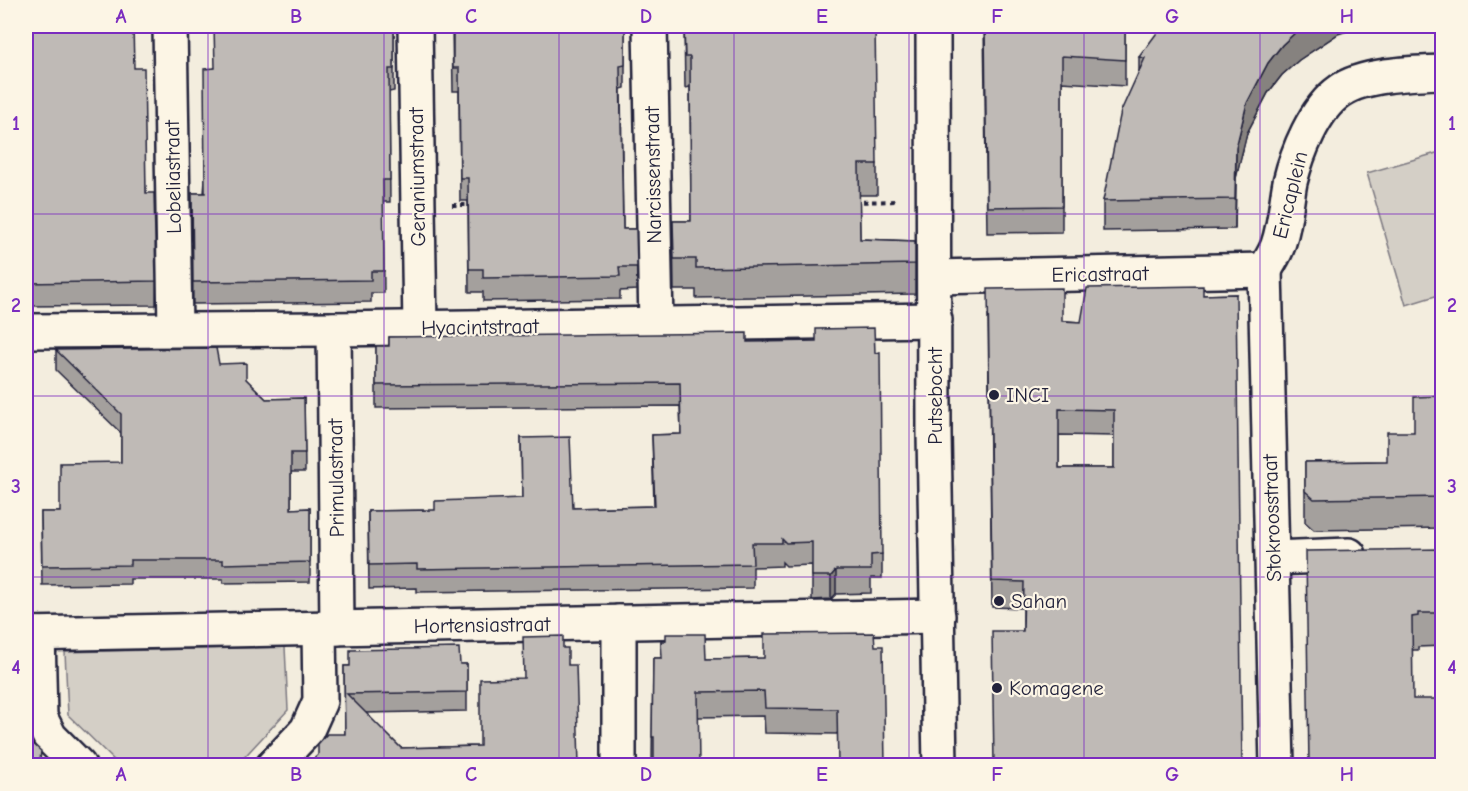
<svg xmlns="http://www.w3.org/2000/svg" width="1468" height="791" font-family="'Comic Neue',sans-serif">
<style>
.green{fill:#d4cfc6;stroke:#7b7880;stroke-width:1.5}
.lines{fill:none;stroke-linecap:round;stroke-linejoin:round}
.street-casing{stroke:#22223b;stroke-width:38}
.path{stroke:#22223b;stroke-width:4;stroke-dasharray:4.5 4.5;stroke-linecap:butt}
.street{stroke:#fcf5e5;stroke-width:33}
.wall{fill:#a4a09d;stroke:#22223b;stroke-width:1.5;fill-rule:evenodd}
.shaded-wall{fill:#86827f;stroke:#22223b;stroke-width:1.5}
.building{fill:#bfbab6;stroke:#22223b;stroke-width:1.5;fill-rule:evenodd}
.grid{fill:none;stroke:#7b2cbf;stroke-width:1.5;stroke-opacity:0.55}
.poi-dot{fill:#22223b;stroke:#fcf5e5;stroke-width:2}
.labels{text-anchor:middle;dominant-baseline:central;stroke-width:4.5;stroke-linejoin:round;paint-order:stroke}
.street-label{font-size:21px;fill:#22223b;stroke:#fcf5e5}
.poi-label{font-size:21px;fill:#22223b;stroke:#fcf5e5;text-anchor:start}
.neatline{fill:none;stroke:#7b2cbf;stroke-width:2}
.grid-label{font-size:20px;text-anchor:middle;font-weight:bold;fill:#7b2cbf}
</style>
<rect width="100%" height="100%" fill="#f3edde"/>
<filter id="ink" filterUnits="userSpaceOnUse"><feTurbulence type="fractalNoise" baseFrequency=".0167" numOctaves="2"/><feDisplacementMap in="SourceGraphic" scale="12" xChannelSelector="R" yChannelSelector="G"/><feConvolveMatrix kernelMatrix="1 2 1 2 8 2 1 2 1" color-interpolation-filters="sRGB"/></filter>
<g filter="url(#ink)">
<g class="green">
<polygon points="1440,152 1442,160 1442,294 1406,305 1367,173"/>
<polygon points="285,647 288,710 237,765 119,765 68,715 65,652"/>
</g>
<g class="lines">
<defs>
<g id="street">
<polyline points="170,26 175,329"/>
<polyline points="415,26 420,328"/>
<polyline points="650,26 656,324"/>
<polyline points="933,26 934,434 940,766"/>
<polyline points="1265,270 1277,766"/>
<path d="M1265,270C1269,262 1275,254 1278,245C1285,225 1286,203 1290,182C1297,153 1314,109 1340,91C1363,74 1414,73 1442,72"/>
<polyline points="935,277 1265,270"/>
<polyline points="334,329 337,628"/>
<polyline points="26,331 334,329 935,320"/>
<polyline points="1273,558 1349,555"/>
<polyline points="619,622 619,766"/>
<polyline points="26,634 938,616"/>
<polyline points="38,634 40,717 50,737 79,766"/>
<polyline points="273,766 307,730 320,701 319,629"/>
</g>
</defs>
<use href="#street" class="street-casing"/>
<g class="path">
<polyline points="854,202 898,201"/>
<polyline points="452,205 472,205"/>
</g>
<use href="#street" class="street"/>
</g>
<g class="wall">
<polygon points="26,26 134,68 146,193 156,281 156,305 26,306"/>
<polygon points="394,26 394,91 389,92 390,202 383,202 384,293 371,293 371,302 193,304 192,193 204,193 214,68"/>
<polygon points="452,26 625,26 625,88 621,89 623,229 636,229 637,290 620,291 620,299 483,301 483,292 469,292 468,201 460,201 459,91 453,91"/>
<polygon points="684,26 877,164 877,195 859,195 860,239 915,241 915,294 696,298 696,290 674,290 673,221 691,221 690,87 685,88"/>
<polygon points="984,26 1125,26 1125,86 1062,82 1062,232 987,233"/>
<polygon points="1338,34 1299,60 1282,75 1268,93 1247,133 1236,178 1235,229 1103,231 1103,201 1139,71 1139,57"/>
<path d="M1236,294L1023,631V608L992,607L988,315L1081,322L1203,295ZM1059,435L1114,436V468H1059Z"/>
<polygon points="389,337 747,342 882,554 882,578 871,578 871,593 836,594 831,599 812,600 812,565 786,566 782,562 782,566 753,567 753,588 417,592 417,588 369,589 368,511 435,510 522,498 521,438 573,508 654,506 652,435 681,434 680,406 376,408 376,346 389,346"/>
<polygon points="56,350 219,364 246,379 266,399 304,398 305,472 291,472 291,509 310,508 310,582 223,583 223,579 130,579 130,584 42,585 41,512 60,512 121,462 121,433 56,370"/>
<polygon points="1443,396 1443,528 1314,530 1305,522 1305,462 1387,461 1414,432"/>
<polygon points="1443,549 1443,646 1418,647 1418,650 1413,650 1308,765"/>
<polygon points="874,633 837,734 765,733 764,716 698,717 654,762 652,762 653,658 661,658 661,641 706,659 764,658"/>
<polygon points="563,648 568,665 579,765 307,765 345,734 344,666 467,664 467,711 365,713 401,748 480,746 524,678"/>
</g>
<g class="shaded-wall">
<polygon points="1305,26 1363,26 1338,34 1299,60 1282,75 1268,93 1247,133 1236,178 1235,229 1236,148 1247,103 1268,63 1282,45 1299,29"/>
<polygon points="836,570 836,594 831,599 831,576"/>
</g>
<g class="building">
<polygon points="26,26 133,26 134,68 144,68 146,193 154,193 156,281 26,283"/>
<polygon points="214,26 394,26 394,69 389,69 390,180 383,180 384,271 371,271 371,280 193,282 192,193 205,193 204,69 215,68"/>
<polygon points="453,26 625,26 625,65 620,66 623,229 636,229 637,267 619,267 620,276 483,278 483,269 469,269 468,178 460,178 459,68 453,68"/>
<polygon points="684,26 875,26 877,164 859,164 860,239 915,241 915,264 696,268 696,259 674,259 673,221 691,221 690,57 685,57"/>
<polygon points="985,26 1125,26 1125,60 1062,56 1062,206 987,207"/>
<polygon points="1162,26 1305,26 1299,29 1282,45 1268,63 1247,103 1236,148 1235,199 1103,201 1121,111 1145,58 1139,57"/>
<path d="M1203,286V295L1236,294L1242,765H994L992,631H1023L1024,582L992,581L988,289L1062,288V321L1081,322L1087,288ZM1059,409L1114,410V468H1059Z"/>
<polygon points="874,328 875,353 880,352 882,554 871,555 871,570 836,570 831,576 812,576 812,542 786,543 782,539 782,543 752,543 753,564 417,569 417,564 369,565 368,511 435,510 435,501 522,498 521,438 570,437 573,508 655,506 652,435 681,434 680,383 376,385 376,346 389,346 389,337 747,333 747,342 816,341 816,329"/>
<polygon points="216,348 219,364 246,363 246,379 266,399 304,398 305,453 291,453 291,509 310,508 310,562 223,564 223,560 130,560 130,565 42,566 41,512 60,512 60,463 121,462 121,414 56,350"/>
<polygon points="1443,396 1443,497 1314,499 1305,491 1305,462 1387,461 1387,432 1414,432 1414,397"/>
<polygon points="1443,549 1443,613 1418,613 1418,616 1412,617 1413,699 1443,699 1443,765 1309,765 1306,551"/>
<polygon points="874,633 875,646 883,646 885,765 838,765 837,709 765,708 764,691 698,692 699,765 654,765 654,737 652,737 653,658 662,658 661,641 666,641 666,634 705,634 706,659 764,658 764,634"/>
<polygon points="563,636 563,648 568,648 568,665 576,665 579,765 307,765 318,755 318,744 327,734 345,734 344,666 350,666 350,650 459,648 460,664 467,664 467,692 347,694 401,748 480,746 480,679 524,678 523,637"/>
<polygon points="26,741 30,741 41,751 40,761 45,765 26,765"/>
</g>
</g>
<path class="grid" d="M208,26V766M384,26V766M559,26V766M734,26V766M909,26V766M1084,26V766M1260,26V766M26,214H1442M26,396H1442M26,577H1442"/>
<g class="poi-dot">
<circle cx="994" cy="395" r="6"/>
<circle cx="999" cy="601" r="6"/>
<circle cx="997" cy="688" r="6"/>
</g>
<g class="labels">
<g class="street-label">
<text transform="translate(653 175) rotate(-91)">Narcissenstraat</text>
<text transform="translate(173 177) rotate(-91)">Lobeliastraat</text>
<text transform="translate(417 177) rotate(-91)">Geraniumstraat</text>
<text transform="translate(1290 195) rotate(-76)">Ericaplein</text>
<text transform="translate(1100 274) rotate(-1)">Ericastraat</text>
<text transform="translate(480 327) rotate(-1)">Hyacintstraat</text>
<text transform="translate(935 396) rotate(-90)">Putsebocht</text>
<text transform="translate(336 478) rotate(-91)">Primulastraat</text>
<text transform="translate(1272 518) rotate(-92)">Stokroosstraat</text>
<text transform="translate(482 625) rotate(-1)">Hortensiastraat</text>
</g>
<g class="poi-label">
<text x="1006" y="395">INCI</text>
<text x="1011" y="601">Sahan</text>
<text x="1009" y="688">Komagene</text>
</g>
</g>
<rect width="1468" height="791" fill="none" stroke="#fcf5e5" stroke-width="66"/>
<rect x="33" y="33" width="1402" height="725" class="neatline"/>
<g class="grid-label">
<text x="121" y="23">A</text>
<text x="296" y="23">B</text>
<text x="471" y="23">C</text>
<text x="646" y="23">D</text>
<text x="822" y="23">E</text>
<text x="997" y="23">F</text>
<text x="1172" y="23">G</text>
<text x="1347" y="23">H</text>
<text x="16" y="130">1</text>
<text x="1452" y="130">1</text>
<text x="16" y="312">2</text>
<text x="1452" y="312">2</text>
<text x="16" y="493">3</text>
<text x="1452" y="493">3</text>
<text x="16" y="674">4</text>
<text x="1452" y="674">4</text>
<text x="121" y="781">A</text>
<text x="296" y="781">B</text>
<text x="471" y="781">C</text>
<text x="646" y="781">D</text>
<text x="822" y="781">E</text>
<text x="997" y="781">F</text>
<text x="1172" y="781">G</text>
<text x="1347" y="781">H</text>
</g>
</svg>
